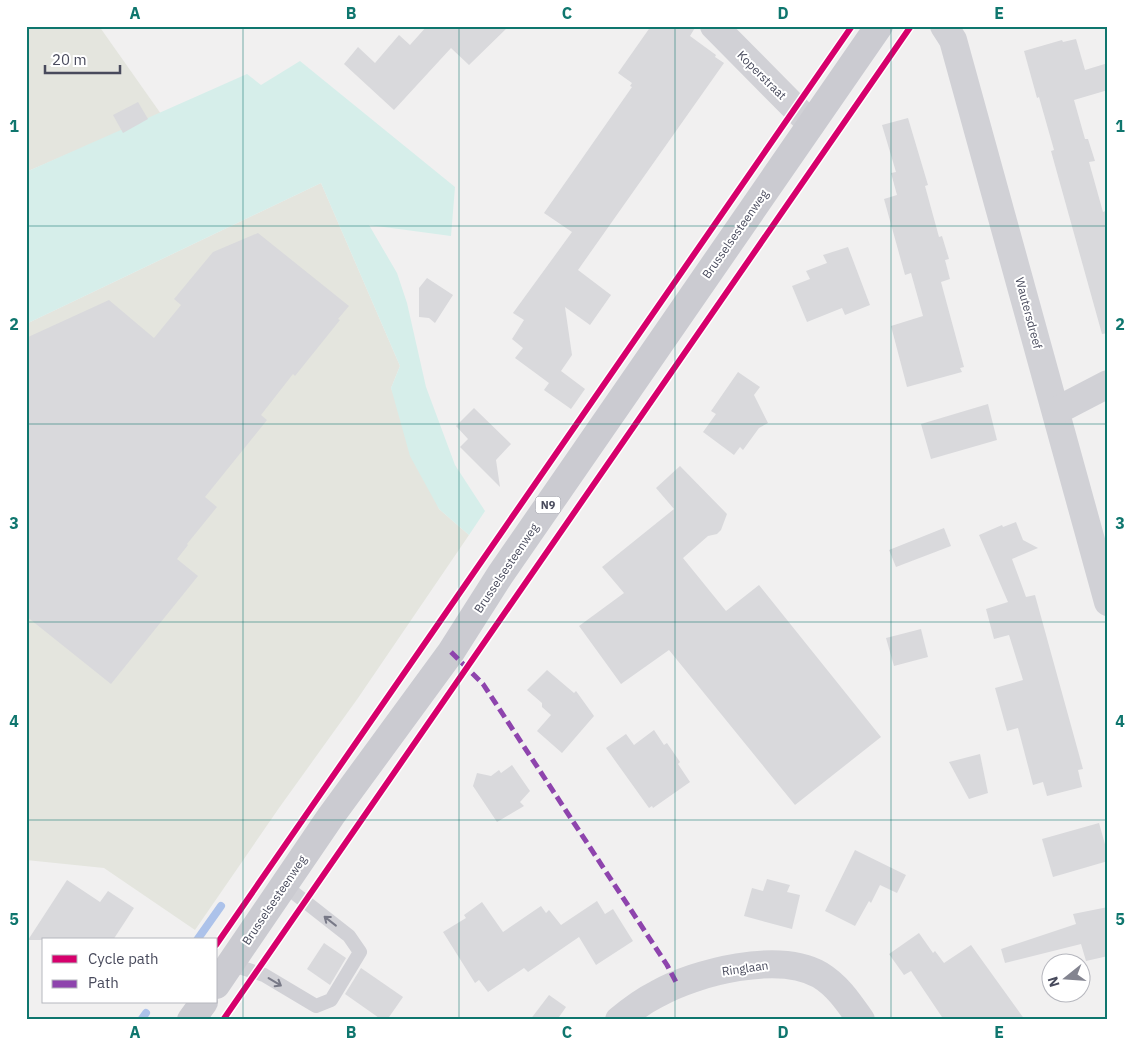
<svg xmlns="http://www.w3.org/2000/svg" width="1134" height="1046" font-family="'IBM Plex Sans',sans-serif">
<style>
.commercial{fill:#e4e5de}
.green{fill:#d6eeea}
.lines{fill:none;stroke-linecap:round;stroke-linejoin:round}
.stream{stroke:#acc2ea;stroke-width:8}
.building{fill:#d9d9dc}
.service{stroke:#d1d1d6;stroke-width:14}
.minor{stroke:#d1d1d6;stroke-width:28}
.primary{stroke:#cbcbd1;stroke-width:28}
.quiet{stroke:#8e44ad;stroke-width:5;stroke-dasharray:10 5;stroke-linecap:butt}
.cycleway-casing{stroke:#fff;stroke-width:9}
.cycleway{stroke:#d6006c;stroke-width:6}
.oneway{stroke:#787987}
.grid{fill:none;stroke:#0f766e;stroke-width:1;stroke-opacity:0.55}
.labels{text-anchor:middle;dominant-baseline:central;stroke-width:4;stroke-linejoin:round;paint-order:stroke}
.shield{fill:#fff;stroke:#7f808d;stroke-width:1}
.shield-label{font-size:11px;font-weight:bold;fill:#484a5c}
.street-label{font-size:12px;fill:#484a5c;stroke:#fff}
.neatline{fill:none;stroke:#0f766e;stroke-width:2}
.grid-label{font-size:16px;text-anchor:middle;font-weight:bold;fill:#0f766e}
</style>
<rect width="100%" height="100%" fill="#f1f0f0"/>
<g class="commercial">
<polygon points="26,26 99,26 161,114 26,172"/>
<polygon points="321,183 400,366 391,388 439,509 469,535 358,698 279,808 195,930 104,868 26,860 26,324"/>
</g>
<polygon class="green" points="300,61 455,187 451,236 369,225 397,273 407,303 426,387 455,465 485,511 469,535 439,509 410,456 391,388 400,366 321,183 26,324 26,172 247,74 261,85"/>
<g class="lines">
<g class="stream">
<polyline points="197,940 221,906"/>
<polyline points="141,1020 146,1013"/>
</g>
</g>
<g class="building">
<polygon points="427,26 509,26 469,65 451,48 394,110 344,64 358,47 375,63 399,35 410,45"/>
<polygon points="651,26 696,26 690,36 716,55 715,57 724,63 578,270 611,295 590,325 565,307 572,355 561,371 585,389 571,409 544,390 549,383 515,358 523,348 512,339 524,320 513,313 572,232 544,213 632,87 630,86 632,83 618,73"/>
<polygon points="1076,39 1085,70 1108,63 1108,90 1074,100 1085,139 1088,139 1095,161 1089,162 1103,212 1108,210 1108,333 1102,334 1051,151 1054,150 1039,97 1037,98 1024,51 1062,40 1063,42"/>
<polygon points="138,102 148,119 123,133 113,115"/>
<polygon points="908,118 928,185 925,186 939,237 942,236 949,259 945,260 950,279 941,282 964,367 960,368 962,372 907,387 891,326 923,316 911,273 905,275 884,199 897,195 891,173 896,172 882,125"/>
<polygon points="258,233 349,306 338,319 340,320 295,376 293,374 261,415 267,420 205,497 217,507 187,544 188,545 177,559 198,576 111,684 26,616 26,338 109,300 154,338 181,305 174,299 213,252"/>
<polygon points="848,247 870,305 845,315 842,308 807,322 792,286 810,279 806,271 827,263 823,255"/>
<polygon points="427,278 453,295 435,323 429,318 419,317 419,288"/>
<polygon points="738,372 760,387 754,395 768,423 759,428 743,450 740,447 734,455 703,432 716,414 711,411"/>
<polygon points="988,404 997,440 931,459 921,424"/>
<polygon points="474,408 511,444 496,460 500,487 460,447 468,439 456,426"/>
<polygon points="680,466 727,514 721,530 717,534 708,536 683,558 726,611 759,585 881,737 795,805 669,650 621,684 579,626 624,593 602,567 674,509 656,488"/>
<polygon points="1016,522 1023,540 1038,548 1012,559 1026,597 1035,595 1083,769 1078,770 1082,787 1047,796 1043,782 1033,785 1018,728 1007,731 995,688 1023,680 1009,635 994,639 986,609 1008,602 979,535 1002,525 1003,527"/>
<polygon points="944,528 951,546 896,567 889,550"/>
<polygon points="921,629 928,657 894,666 886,638"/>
<polygon points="547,670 574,693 576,691 594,716 562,753 537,731 551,715 542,707 542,703 527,690"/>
<polygon points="654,730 664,745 667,743 680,762 678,764 690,782 653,808 652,806 649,808 606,748 626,734 634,745"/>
<polygon points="980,754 988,793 969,799 949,762"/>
<polygon points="512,765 530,791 520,802 524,806 497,822 473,786 477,773 491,776 499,770 501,773"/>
<polygon points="1099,823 1108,855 1108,861 1053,877 1042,839"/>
<polygon points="855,850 906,875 897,893 880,885 871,903 869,901 855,926 825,911"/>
<polygon points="767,879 790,885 787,892 800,895 792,929 744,916 752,888 763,891"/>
<polygon points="67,880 100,902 108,891 134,908 113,940 28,940"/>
<polygon points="597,901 605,914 613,909 633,941 596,965 579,937 528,972 524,968 488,992 479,980 475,983 443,932 466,918 464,915 482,902 503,932 541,906 546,913 549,910 561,925"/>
<polygon points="1108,907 1108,956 1086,961 1081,944 1005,963 1001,949 1076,924 1073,914"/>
<polygon points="919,933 933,953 935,951 944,963 971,945 1025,1020 944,1020 911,971 904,975 889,954"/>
<polygon points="324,943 346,958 330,985 307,969"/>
<polygon points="361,968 403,997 387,1020 382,1020 345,994"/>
<polygon points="549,995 566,1007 557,1020 530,1020"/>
</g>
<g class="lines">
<polyline class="service" points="230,964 264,975 316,1006 331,1000 360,952 349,936 284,885"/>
<g class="minor">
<polyline points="714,26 811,124"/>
<polyline points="944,26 953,40 1108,602"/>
<polyline points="1056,411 1108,384"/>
<path d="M619,1020C631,1010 643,1001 657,994C696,972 779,951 820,975C838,986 849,1003 861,1020"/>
</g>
<g class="primary">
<polyline points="216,985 331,816 451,652 500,575 879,26"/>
<polyline points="191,1020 204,1002"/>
</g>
<polyline class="quiet" points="451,652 483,684 667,965 677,984"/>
<defs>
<g id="cycleway">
<polyline points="216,945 852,26"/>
<polyline points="223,1020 911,26"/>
</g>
</defs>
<use href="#cycleway" class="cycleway-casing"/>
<use href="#cycleway" class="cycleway"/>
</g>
<defs><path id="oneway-shaft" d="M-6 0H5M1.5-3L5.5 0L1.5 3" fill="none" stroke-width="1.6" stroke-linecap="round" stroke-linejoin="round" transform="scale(1.25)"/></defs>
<g class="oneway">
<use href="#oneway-shaft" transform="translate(330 921) rotate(-142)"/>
<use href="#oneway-shaft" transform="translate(275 982) rotate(31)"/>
</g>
<path class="grid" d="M243,26V1020M459,26V1020M675,26V1020M891,26V1020M26,226H1108M26,424H1108M26,622H1108M26,820H1108"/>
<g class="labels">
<rect class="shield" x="535.5" y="496.5" width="25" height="17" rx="4"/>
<g class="shield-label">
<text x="548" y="505">N9</text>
</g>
<g class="street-label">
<text transform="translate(762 75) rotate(45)">Koperstraat</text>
<text transform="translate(735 234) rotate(-55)">Brusselsesteenweg</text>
<text transform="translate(1029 313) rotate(75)">Wautersdreef</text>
<text transform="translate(506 568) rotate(-56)">Brusselsesteenweg</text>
<text transform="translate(274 900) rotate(-56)">Brusselsesteenweg</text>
<text transform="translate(745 968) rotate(-8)">Ringlaan</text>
</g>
</g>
<rect width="1134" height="1046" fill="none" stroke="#ffffff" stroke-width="55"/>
<rect x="42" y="938" width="175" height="65" fill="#ffffff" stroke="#b6b7be"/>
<rect x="52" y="955" width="25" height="8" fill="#d6006c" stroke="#b6b7be"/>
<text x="88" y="964" font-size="15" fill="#484a5c">Cycle path</text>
<rect x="52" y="980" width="25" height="8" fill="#8e44ad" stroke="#b6b7be"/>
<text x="88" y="988" font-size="15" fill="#484a5c">Path</text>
<g transform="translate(1066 978) rotate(253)"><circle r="24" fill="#ffffff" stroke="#b6b7be"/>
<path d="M0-4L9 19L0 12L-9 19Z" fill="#838490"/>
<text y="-8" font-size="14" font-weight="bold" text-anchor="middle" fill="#484a5c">N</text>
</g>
<path d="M45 65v8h75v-8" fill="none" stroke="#484a5c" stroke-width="2.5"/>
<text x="52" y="65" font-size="15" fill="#484a5c" stroke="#ffffff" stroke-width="4" paint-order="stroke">20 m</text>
<rect x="28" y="28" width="1078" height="990" class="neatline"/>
<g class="grid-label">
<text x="135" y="19">A</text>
<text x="351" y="19">B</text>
<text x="567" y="19">C</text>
<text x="783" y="19">D</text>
<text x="999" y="19">E</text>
<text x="14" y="132">1</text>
<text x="1120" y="132">1</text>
<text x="14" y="330">2</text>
<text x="1120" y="330">2</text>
<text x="14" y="529">3</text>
<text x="1120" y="529">3</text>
<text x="14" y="727">4</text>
<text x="1120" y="727">4</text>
<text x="14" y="925">5</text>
<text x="1120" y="925">5</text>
<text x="135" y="1038">A</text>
<text x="351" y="1038">B</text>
<text x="567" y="1038">C</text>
<text x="783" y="1038">D</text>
<text x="999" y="1038">E</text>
</g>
</svg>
